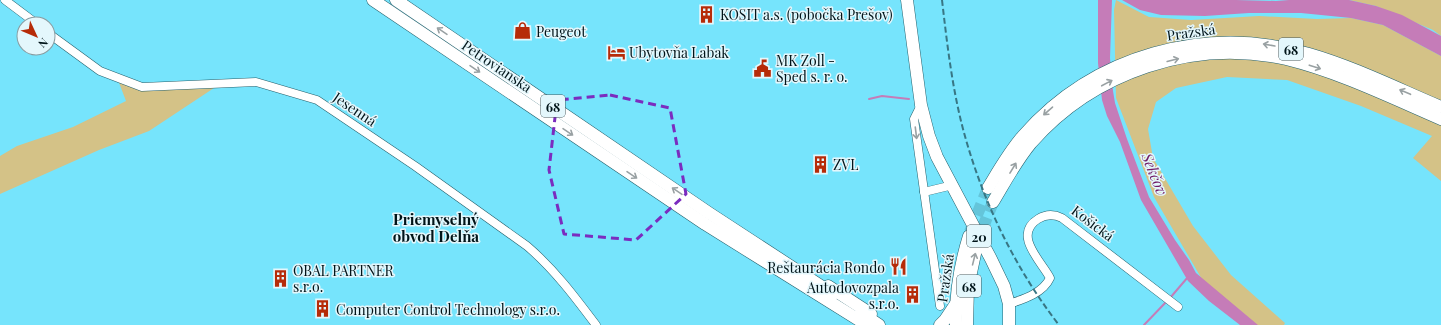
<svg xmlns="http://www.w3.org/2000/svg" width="1441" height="325" font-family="'Playfair Display',serif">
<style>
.green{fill:#d4c287}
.water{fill:#c57cb8}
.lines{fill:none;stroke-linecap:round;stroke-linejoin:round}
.stream{stroke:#c57cb8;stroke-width:2}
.primary-tunnel{stroke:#64c5da;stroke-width:12;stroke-dasharray:12 6;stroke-linecap:butt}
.street-casing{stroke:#25616d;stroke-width:9}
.primary-casing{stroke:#25616d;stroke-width:13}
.street{stroke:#fff;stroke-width:8}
.primary{stroke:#fff;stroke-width:12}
.rail{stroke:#387684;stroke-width:2;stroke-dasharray:6 3;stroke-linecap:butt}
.oneway{stroke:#99a1a3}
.marked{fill:none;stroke:#7b2cbf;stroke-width:3;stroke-dasharray:8 5;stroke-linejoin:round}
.labels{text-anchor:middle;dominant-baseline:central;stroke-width:3;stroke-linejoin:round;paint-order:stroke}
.shield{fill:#e4f7fc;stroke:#44585d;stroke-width:1}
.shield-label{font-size:13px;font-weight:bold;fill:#001419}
.poi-label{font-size:14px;fill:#001419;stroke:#e4f7fc;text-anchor:start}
.street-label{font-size:14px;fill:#001419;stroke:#e4f7fc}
.water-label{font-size:15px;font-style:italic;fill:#701965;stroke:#e4f7fc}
.neighbourhood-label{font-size:15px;font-weight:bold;fill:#001419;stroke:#e4f7fc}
</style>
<rect width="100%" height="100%" fill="#76e4fc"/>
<g class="green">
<polygon points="1116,0 1149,17 1191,20 1259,16 1317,19 1351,18 1383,25 1441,56 1441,181 1413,158 1432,136 1361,106 1287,80 1227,77 1176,88 1156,102 1148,129 1153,158 1193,226 1231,275 1285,323 1284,325 1257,325 1203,281 1154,197 1116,98 1114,10"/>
<polygon points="1349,0 1441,0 1441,36 1433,30 1376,6"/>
<polygon points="118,80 146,89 214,88 149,131 99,150 0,194 0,156 17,146 73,127 126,101"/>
</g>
<g class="water">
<polygon points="1098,0 1112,0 1110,58 1113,91 1115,103 1127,139 1149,197 1175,240 1189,260 1196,273 1258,325 1240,325 1209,301 1188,281 1141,200 1120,142 1107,116 1102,100 1098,63"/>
<polygon points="1122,0 1236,0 1276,1 1289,0 1349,0 1376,6 1402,15 1441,36 1441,56 1383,25 1351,18 1301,13 1249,13 1205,16 1161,15 1140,10"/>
</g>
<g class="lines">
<g class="stream">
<polyline points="869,99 882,96 909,99"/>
<polyline points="1170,298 1188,277"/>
<polyline points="1144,325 1167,301"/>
</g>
<g class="primary-tunnel">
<polyline points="970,232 988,188"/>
<polyline points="977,246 985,222 993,202"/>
</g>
<defs>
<g id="street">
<polyline points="5,0 37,24"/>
<path d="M48,33L100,71L142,87L256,82L317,100L415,166L527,246C554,269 575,297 596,325"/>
<polyline points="921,105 914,119 940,306"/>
<polyline points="924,192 953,185"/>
<path d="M1009,304C1024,299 1043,293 1050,278C1042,262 1012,235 1038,219C1046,214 1054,214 1062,218L1178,307"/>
</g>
<g id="primary">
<polyline points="373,0 705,224 867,325"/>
<polyline points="396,0 709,213 833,294"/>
<polyline points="907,0 921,105 929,136 937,157 991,259 1004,286 1009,304 1009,325"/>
<path d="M988,188C999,170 1009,152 1023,136C1094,55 1206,24 1309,54C1354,67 1398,89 1441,107"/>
<path d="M993,202C1005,182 1016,161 1031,143C1093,72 1193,38 1286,59C1339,72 1390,97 1441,119"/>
<polyline points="828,286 871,314"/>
<polyline points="861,313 879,325"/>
<polyline points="940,325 945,320 955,305"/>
<path d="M956,325C955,294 960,265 969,236"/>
<polyline points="967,325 968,287 976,249"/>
</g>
</defs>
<use href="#street" class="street-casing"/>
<use href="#primary" class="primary-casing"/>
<use href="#street" class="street"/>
<use href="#primary" class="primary"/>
<path class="rail" d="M942,0C947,43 952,87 963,129C982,200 1014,267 1059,325"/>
</g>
<defs><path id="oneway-shaft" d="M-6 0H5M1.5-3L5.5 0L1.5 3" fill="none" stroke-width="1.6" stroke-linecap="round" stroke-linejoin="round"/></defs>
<g class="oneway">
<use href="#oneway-shaft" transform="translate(442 31) rotate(-146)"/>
<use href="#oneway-shaft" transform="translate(1269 45) rotate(-170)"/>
<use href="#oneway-shaft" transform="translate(1173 60) rotate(-14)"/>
<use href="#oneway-shaft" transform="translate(1315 67) rotate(18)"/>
<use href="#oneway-shaft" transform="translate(475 69) rotate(34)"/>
<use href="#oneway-shaft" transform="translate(1107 83) rotate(-28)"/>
<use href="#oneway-shaft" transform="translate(1405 92) rotate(-157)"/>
<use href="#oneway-shaft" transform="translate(1048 111) rotate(139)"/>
<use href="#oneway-shaft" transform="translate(568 132) rotate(34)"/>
<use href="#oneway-shaft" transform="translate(916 133) rotate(83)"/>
<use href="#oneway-shaft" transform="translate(1013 168) rotate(-59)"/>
<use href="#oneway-shaft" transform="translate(632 175) rotate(34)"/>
<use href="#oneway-shaft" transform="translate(677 191) rotate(-146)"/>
<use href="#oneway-shaft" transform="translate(974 259) rotate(-76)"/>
</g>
<path class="marked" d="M610,95L670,108L686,194L636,240L564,234L549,170L557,100Z"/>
<defs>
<symbol id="building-bare" viewBox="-9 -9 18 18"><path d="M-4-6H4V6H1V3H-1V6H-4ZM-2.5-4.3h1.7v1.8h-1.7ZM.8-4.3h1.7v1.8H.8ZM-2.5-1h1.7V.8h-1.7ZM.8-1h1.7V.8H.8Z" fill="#b62b08" stroke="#e4f7fc" stroke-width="2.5" paint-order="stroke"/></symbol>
<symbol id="shop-bare" viewBox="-9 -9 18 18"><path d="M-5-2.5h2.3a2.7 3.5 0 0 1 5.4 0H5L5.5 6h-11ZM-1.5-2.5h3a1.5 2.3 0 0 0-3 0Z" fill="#b62b08" stroke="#e4f7fc" stroke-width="2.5" paint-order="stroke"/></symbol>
<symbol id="hotel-bare" viewBox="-9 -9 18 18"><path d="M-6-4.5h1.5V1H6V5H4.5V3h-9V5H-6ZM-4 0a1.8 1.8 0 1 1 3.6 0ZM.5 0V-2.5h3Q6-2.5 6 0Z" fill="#b62b08" stroke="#e4f7fc" stroke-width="2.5" paint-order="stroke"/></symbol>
<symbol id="civic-bare" viewBox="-9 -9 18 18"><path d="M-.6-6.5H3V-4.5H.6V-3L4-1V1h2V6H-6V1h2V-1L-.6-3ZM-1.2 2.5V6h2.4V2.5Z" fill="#b62b08" stroke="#e4f7fc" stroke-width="2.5" paint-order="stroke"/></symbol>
<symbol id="restaurant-bare" viewBox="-9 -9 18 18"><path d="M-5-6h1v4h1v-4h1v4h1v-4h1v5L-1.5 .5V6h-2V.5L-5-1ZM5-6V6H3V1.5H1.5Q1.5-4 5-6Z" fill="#b62b08" stroke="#e4f7fc" stroke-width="2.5" paint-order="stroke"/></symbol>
</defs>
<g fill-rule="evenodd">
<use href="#building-bare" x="694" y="2" width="25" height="25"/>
<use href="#shop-bare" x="510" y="18" width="25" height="25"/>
<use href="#hotel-bare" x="604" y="40" width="25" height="25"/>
<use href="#civic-bare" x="750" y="56" width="25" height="25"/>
<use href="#building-bare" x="808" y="152" width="25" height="25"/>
<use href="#restaurant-bare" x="886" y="254" width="25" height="25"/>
<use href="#building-bare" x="268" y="266" width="25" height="25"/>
<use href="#building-bare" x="900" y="282" width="25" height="25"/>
<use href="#building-bare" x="310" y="296" width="25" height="25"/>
</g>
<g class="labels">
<g class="shield">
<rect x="1279" y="38" width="24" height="22" rx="3"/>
<rect x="541" y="95" width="24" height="22" rx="3"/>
<rect x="967" y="225" width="24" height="22" rx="3"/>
<rect x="957" y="275" width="24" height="22" rx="3"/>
</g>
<g class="shield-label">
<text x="1291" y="49">68</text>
<text x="553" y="106">68</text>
<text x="979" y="236">20</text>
<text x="969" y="286">68</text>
</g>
<g class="poi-label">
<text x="720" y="14">KOSIT a.s. (pobočka Prešov)</text>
<text x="536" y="31">Peugeot</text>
<text x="629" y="52">Ubytovňa Labak</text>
<text x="776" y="60">MK Zoll -<tspan x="776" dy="16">Sped s. r. o.</tspan></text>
<text x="833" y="164">ZVL</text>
<text x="885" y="267" text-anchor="end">Reštaurácia Rondo</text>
<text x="293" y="270">OBAL PARTNER<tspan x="293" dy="16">s.r.o.</tspan></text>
<text x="899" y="287" text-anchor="end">Autodovozpala<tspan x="899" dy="16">s.r.o.</tspan></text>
<text x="336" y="309">Computer Control Technology s.r.o.</text>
</g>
<g class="street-label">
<text transform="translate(1191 32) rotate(-8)">Pražská</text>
<text transform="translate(497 66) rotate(34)">Petrovianska</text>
<text transform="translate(355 109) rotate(34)">Jesenná</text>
<text transform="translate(1093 223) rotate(37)">Košická</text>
<text transform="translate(945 278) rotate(-82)">Pražská</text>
</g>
<g class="water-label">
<text transform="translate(1155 174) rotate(68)">Sekčov</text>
</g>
<g class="neighbourhood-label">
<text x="436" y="219">Priemyselný<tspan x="436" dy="17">obvod Delňa</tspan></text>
</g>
</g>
<g transform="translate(36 36) rotate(134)"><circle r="19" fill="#e4f7fc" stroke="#899ca1"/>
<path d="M0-3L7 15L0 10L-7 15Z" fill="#b62b08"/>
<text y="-6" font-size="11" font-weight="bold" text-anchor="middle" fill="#001419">N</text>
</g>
</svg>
